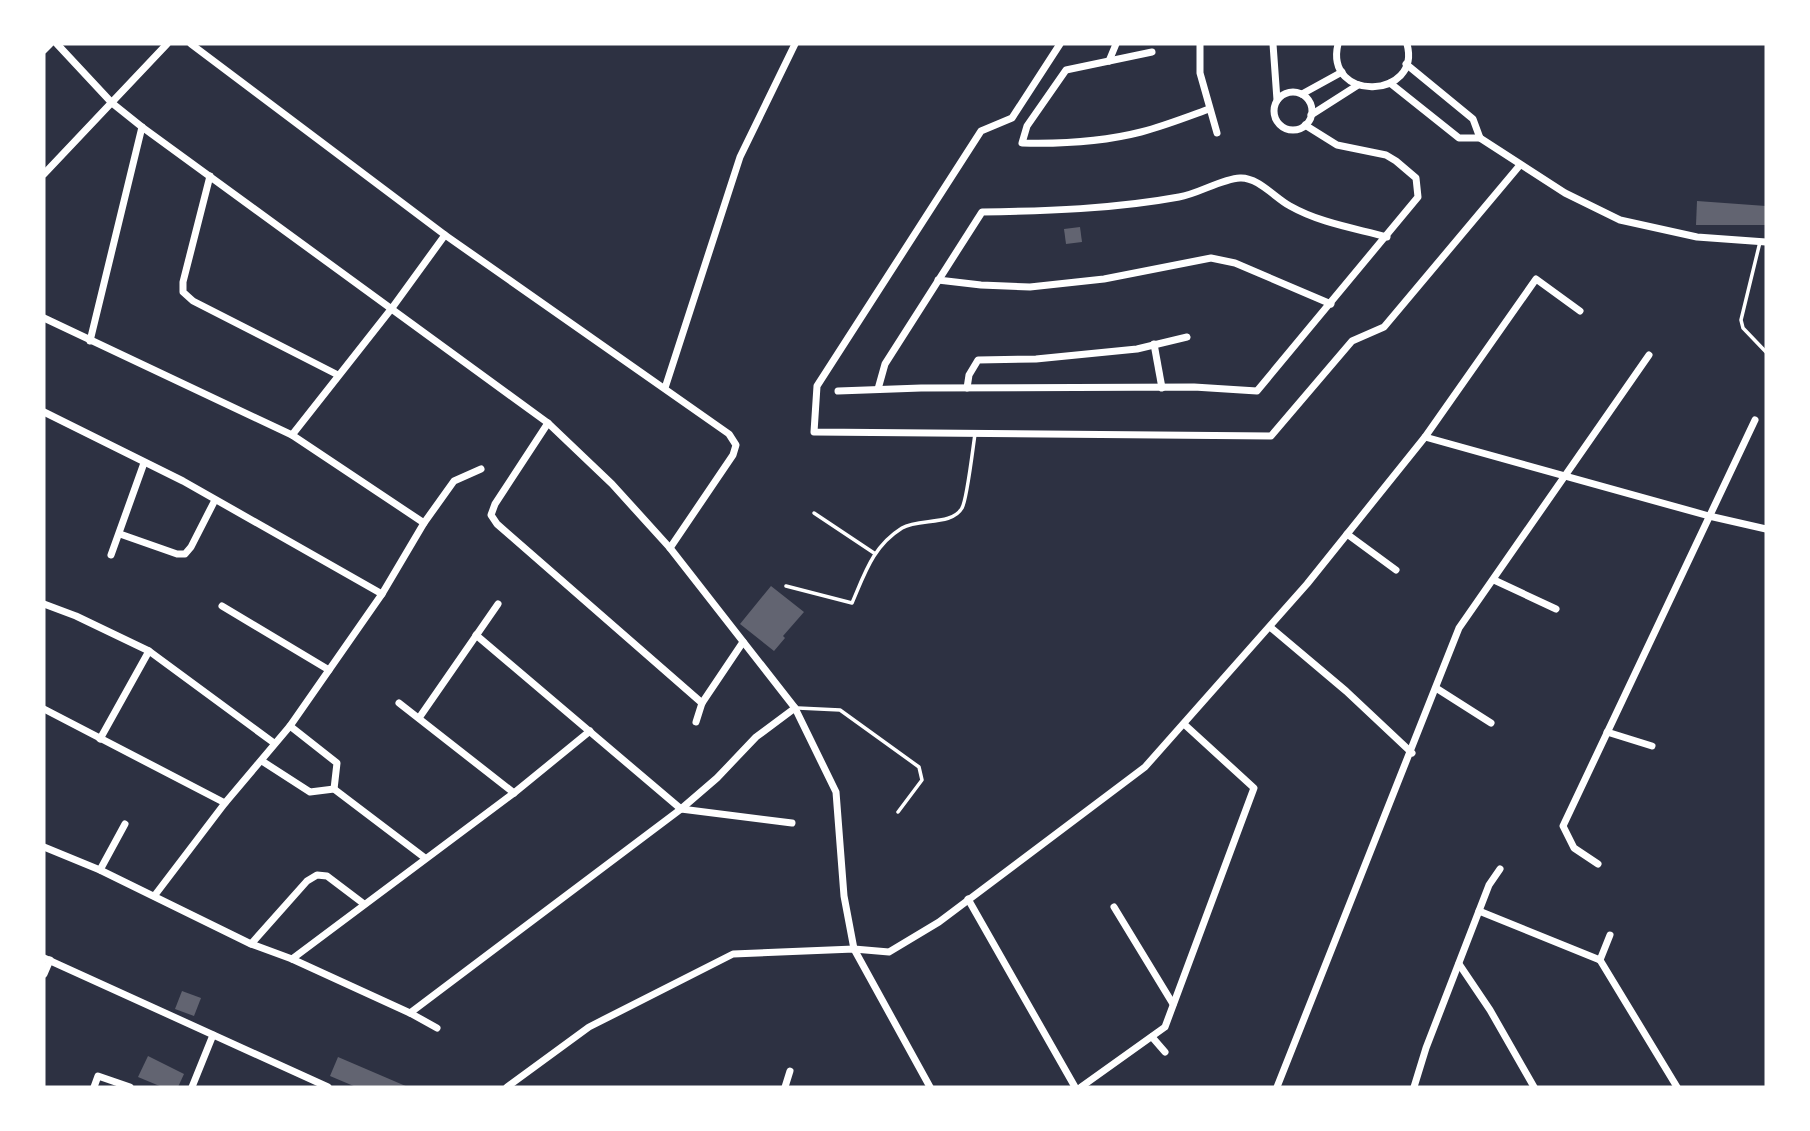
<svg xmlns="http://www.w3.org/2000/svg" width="1810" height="1131" font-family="Helvetica,sans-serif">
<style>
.building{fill:#626471}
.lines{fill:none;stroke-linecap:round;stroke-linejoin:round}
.service{stroke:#fff;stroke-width:3.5}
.minor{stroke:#fff;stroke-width:7}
</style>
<rect width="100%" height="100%" fill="#2d3142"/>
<g class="building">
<polygon points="1697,201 1766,206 1766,225 1696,225"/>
<polygon points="1080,227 1082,242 1066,244 1064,229"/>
<polygon points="771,586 804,612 783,636 785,638 774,651 740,624"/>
<polygon points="182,991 201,998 194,1016 175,1009"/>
<polygon points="148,1056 184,1074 178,1087 162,1087 138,1077"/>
<polygon points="338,1057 408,1087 356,1087 330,1076"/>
</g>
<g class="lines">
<g class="service">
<polyline points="1760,242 1741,320 1743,328 1766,352"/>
<polyline points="814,513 874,553"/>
<path d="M786,586L852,603C865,573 873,546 902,528C919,518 952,526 962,508C967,500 973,447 975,434"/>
<polyline points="798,708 840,710 919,767 922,780 898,812"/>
</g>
<g class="minor">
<polyline points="57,44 112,103 142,127 548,423 612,484 670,548 795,708 836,792 844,896 854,949 930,1087"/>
<polyline points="191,44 445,235 729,434 736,445 733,455 670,548"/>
<polyline points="1060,44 1012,118 981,131 817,386 814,432 1271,436 1352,341 1384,327 1520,165"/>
<polyline points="1200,44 1200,73 1217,133"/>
<polyline points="1273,44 1277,100"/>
<path d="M1338,44C1324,103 1422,99 1407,44"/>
<polyline points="44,50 50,44"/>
<path d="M1152,52L1066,70L1027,126L1022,143C1062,144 1102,142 1141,132C1164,126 1187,117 1209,109"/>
<polyline points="1109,61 1116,44"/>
<polyline points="1406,64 1473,119 1480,138"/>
<polyline points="1390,83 1459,138 1480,138 1565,193 1620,220 1697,237 1766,242"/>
<circle cx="1293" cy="111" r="19"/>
<polyline points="1302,94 1342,72"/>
<polyline points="1311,115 1358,85"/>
<polyline points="44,174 167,44"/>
<polyline points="210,176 183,282 183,292 193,301 338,375"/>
<polyline points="938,280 981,285 1030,287 1104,279 1211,258 1235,263 1331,304"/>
<polyline points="44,318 292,435 424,523"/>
<polyline points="90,341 142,127"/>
<polyline points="1154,344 1162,388"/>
<polyline points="665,388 740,157 795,44"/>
<polyline points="967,388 969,375 978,360 1036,359 1137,349 1187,337"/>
<path d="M878,389L885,364L982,212C1047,211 1114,209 1179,197C1198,194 1221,179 1240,178C1258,177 1275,198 1290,206C1320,223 1354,228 1387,237"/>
<polyline points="838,391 921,388 1194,387 1257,391 1418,197 1416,178 1396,161 1386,155 1337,145 1305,125"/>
<polyline points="44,412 183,481 382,594"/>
<polyline points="548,423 495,504 491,515 497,524 702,703"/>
<polyline points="292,435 392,308 445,235"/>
<polyline points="1425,437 1709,516 1766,529"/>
<polyline points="120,534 177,554 185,554 191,547 215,500"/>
<polyline points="1347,534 1396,570"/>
<polyline points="111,555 144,463"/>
<polyline points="1494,580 1556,609"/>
<polyline points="44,604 76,616 149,651 274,743"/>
<polyline points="222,606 329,670"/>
<polyline points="1270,627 1346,691 1412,753"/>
<polyline points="476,635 681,809 717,778 756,737 795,708"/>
<polyline points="1436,688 1491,723"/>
<polyline points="399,703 514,793"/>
<polyline points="44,709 225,803"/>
<polyline points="419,718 498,604"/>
<polyline points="696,722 702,703 743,642"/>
<polyline points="290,726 337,763 334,789"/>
<polyline points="1607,732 1652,746"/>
<polyline points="100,739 149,651"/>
<polyline points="262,761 310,792 334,789 425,858"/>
<polyline points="44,847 100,870 251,944 292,959 410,1013 437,1028"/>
<polyline points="1598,864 1574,848 1563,826 1755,420"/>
<polyline points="100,870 125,824"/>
<polyline points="155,895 225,803 290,726 382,594 424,523 454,481 481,469"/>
<polyline points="968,899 1075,1087"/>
<polyline points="1114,907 1173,1004"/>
<polyline points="1479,911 1600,960 1677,1087"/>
<polyline points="251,944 307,881 317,875 327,876 364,904"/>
<polyline points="44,958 328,1087"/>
<polyline points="292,959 514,793 590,731"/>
<polyline points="1600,960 1610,935"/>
<polyline points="1459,964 1490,1010 1534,1087"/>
<polyline points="44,974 50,960"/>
<polyline points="410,1013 681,809 792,823"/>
<polyline points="1152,1037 1165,1052"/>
<polyline points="94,1087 98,1076 130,1087"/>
<polyline points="192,1087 213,1035"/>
<polyline points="507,1087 589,1027 733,954 854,949 889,952 939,922 1145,767 1307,584 1425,437 1536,279 1580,311"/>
<polyline points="785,1087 790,1071"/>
<polyline points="1081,1087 1165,1027 1254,788 1184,724"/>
<polyline points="1277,1087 1459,628 1649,355"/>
<polyline points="1414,1087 1426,1048 1489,885 1500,869"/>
</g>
</g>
<rect width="1810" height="1131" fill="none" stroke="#ffffff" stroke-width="91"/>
</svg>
